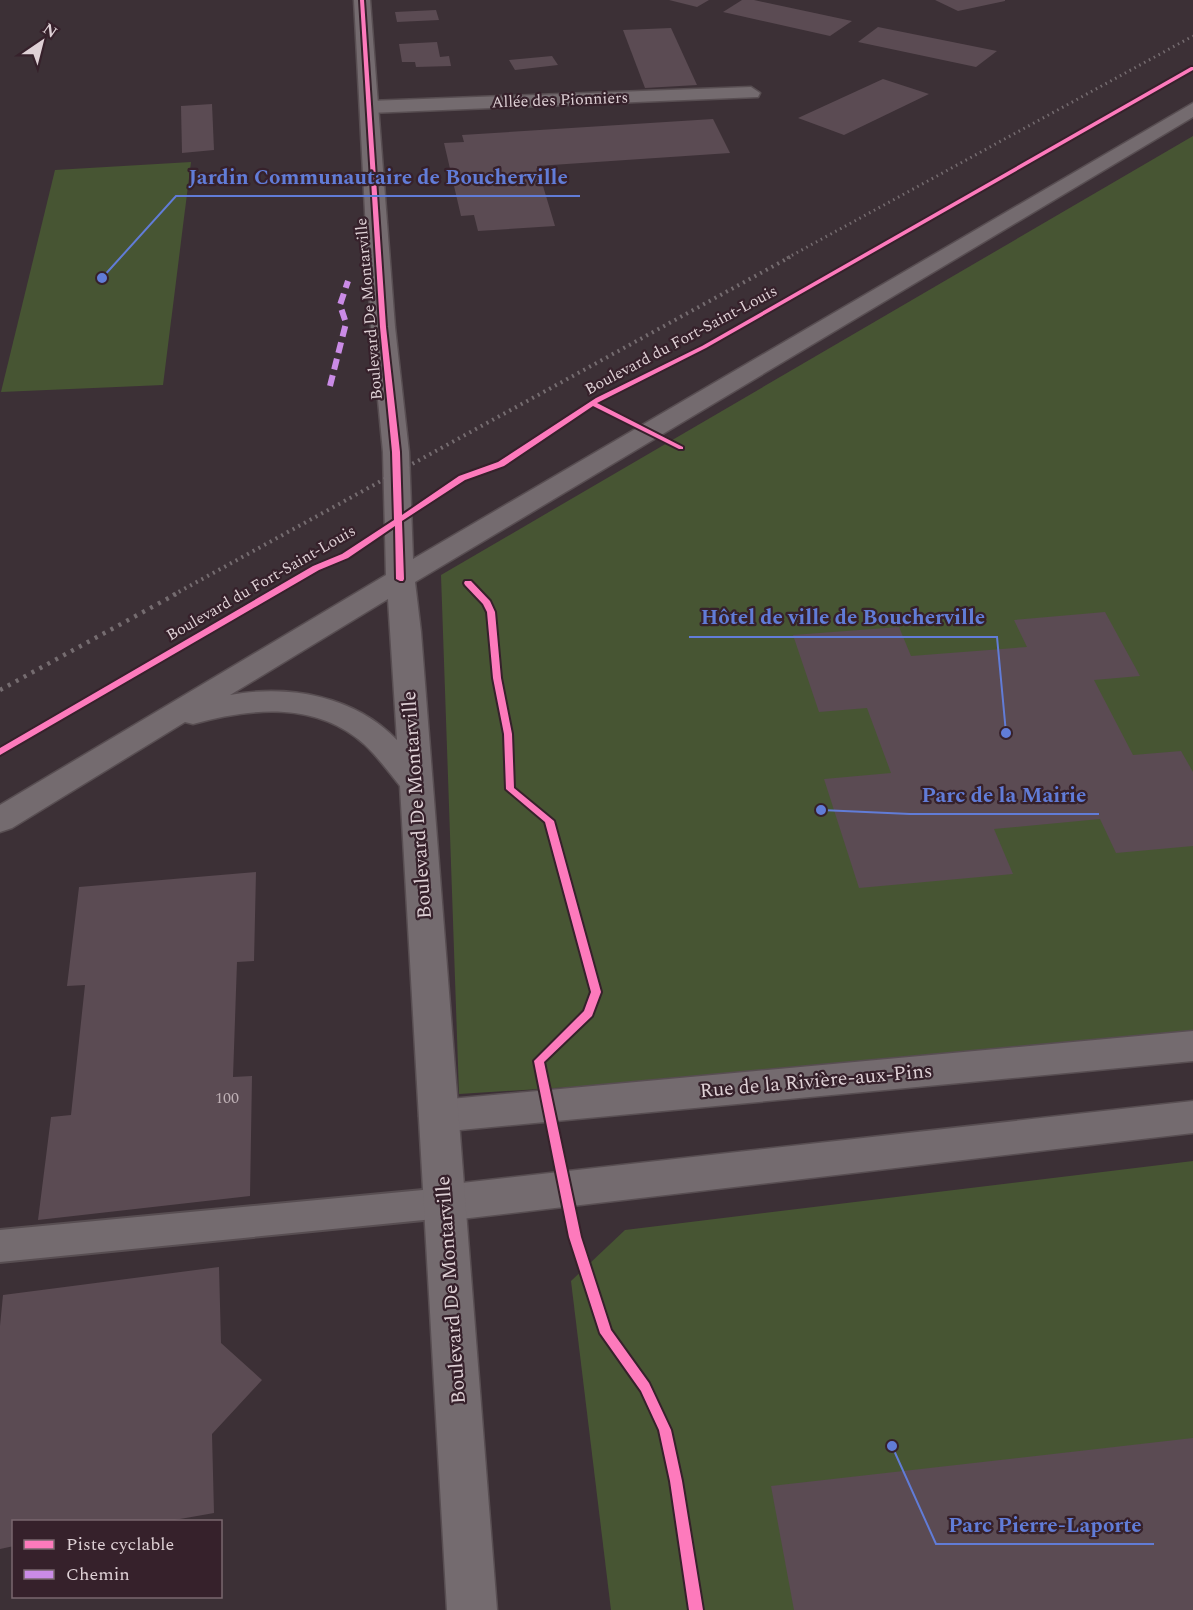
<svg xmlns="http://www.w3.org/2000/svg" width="1193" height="1610" font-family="Spectral,serif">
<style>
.green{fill:#475533}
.building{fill:#5b4b53}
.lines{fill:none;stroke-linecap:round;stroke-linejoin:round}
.service-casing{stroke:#584e52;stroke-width:4}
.minor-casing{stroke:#584e52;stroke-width:3}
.tertiary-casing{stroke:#584e52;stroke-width:3}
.service{fill:#746b6f;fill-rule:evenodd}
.minor{fill:#746b6f;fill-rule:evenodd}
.tertiary{fill:#746b6f;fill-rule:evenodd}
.rail-far2{stroke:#756c70;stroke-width:3;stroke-dasharray:1.5 4;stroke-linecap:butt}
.rail-far1{stroke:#756c70;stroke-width:4;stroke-dasharray:2 4.5;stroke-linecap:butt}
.rail{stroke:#756c70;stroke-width:4.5;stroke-dasharray:3 6;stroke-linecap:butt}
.quiet{stroke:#ca8be6;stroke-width:6;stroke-dasharray:11 6;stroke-linecap:butt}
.cycleway-casing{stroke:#36212b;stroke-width:4}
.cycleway{fill:#fd7abc;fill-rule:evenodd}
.labels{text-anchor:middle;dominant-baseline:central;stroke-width:4.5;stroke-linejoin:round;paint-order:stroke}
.far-street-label{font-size:16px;fill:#dfd1d6;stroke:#36212b}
.number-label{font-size:16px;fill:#beb0b5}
.street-label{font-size:20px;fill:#dfd1d6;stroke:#36212b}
.leader{fill:none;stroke:#617cd7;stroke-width:2}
.callout-dot{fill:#617cd7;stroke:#36212b;stroke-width:2}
.callout-label{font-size:21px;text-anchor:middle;font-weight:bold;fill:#617cd7;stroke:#36212b;stroke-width:4.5;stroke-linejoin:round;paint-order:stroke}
</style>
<rect width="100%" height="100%" fill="#3c3036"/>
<g class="green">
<polygon points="1193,136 1193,1044 1156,1050 459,1094 441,575"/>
<polygon points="191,162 163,385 1,392 55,170"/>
<polygon points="1193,1161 1193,1610 611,1610 571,1281 625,1230"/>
</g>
<g class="building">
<polygon points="669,0 709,0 697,7"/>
<polygon points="742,0 754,0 852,21 830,36 723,12"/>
<polygon points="935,0 1005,0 1005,1 958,11"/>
<polygon points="436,10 439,20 397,22 395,12"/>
<polygon points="878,27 997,51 976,67 858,42"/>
<polygon points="671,28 697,85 645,88 623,30"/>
<polygon points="437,42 440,57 449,56 451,66 416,67 415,62 402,62 399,44"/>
<polygon points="552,56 558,65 515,70 509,60"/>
<polygon points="883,79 929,94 844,135 798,118"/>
<polygon points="212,104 214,150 182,153 181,106"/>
<polygon points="713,119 730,153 537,166 555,226 478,231 474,215 461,216 444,143 464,142 462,135"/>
<polygon points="1105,612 1140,676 1094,680 1133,755 1181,751 1193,772 1193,846 1116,853 1100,819 994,829 1013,874 859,888 824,779 891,773 867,708 819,712 793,635 899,627 911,656 1027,647 1014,620"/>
<polygon points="256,872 254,961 237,962 233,1077 252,1076 250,1196 38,1220 51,1117 71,1115 85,985 67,986 79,887"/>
<polygon points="219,1267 221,1343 262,1380 212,1434 214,1513 163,1522 14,1522 14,1546 0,1549 0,1326 3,1295"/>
<polygon points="1193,1438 1193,1610 794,1610 771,1486"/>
</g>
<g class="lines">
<defs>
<polygon id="service" points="444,1188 457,1192 462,1203 457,1214 444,1218 0,1262 0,1230"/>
<g id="minor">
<polygon points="751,87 760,93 758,97 369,113 360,107 369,101"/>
<polygon points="1193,1031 1193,1061 439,1132 425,1127 419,1116 425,1105 439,1100"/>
<polygon points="1193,1101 1193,1133 444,1221 430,1216 424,1203 430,1190 444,1185"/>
</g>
<path id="tertiary" d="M354,0H370L395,327L409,452L413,559L1193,103V117L415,582L421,632L497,1610H447L400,786C388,771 377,756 364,744C315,701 251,708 193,724L185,722L12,828L0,832V805L386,575L383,452L371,327ZM388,599L397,740C355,696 289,684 230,695Z"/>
</defs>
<use href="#service" class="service-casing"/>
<use href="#minor" class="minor-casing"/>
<use href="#tertiary" class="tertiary-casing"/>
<use href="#service" class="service"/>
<use href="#minor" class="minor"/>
<use href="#tertiary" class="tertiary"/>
<polyline class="rail-far2" points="787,258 1193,36"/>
<polyline class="rail-far1" points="173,595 790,257"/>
<polyline class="rail" points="0,690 176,594"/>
<polyline class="quiet" points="330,386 346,323 340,305 348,281"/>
<defs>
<g id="cycleway">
<polygon points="360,0 364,0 386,327 400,452 402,515 459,476 498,462 596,398 702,346 1191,67 1193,67 1193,70 706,348 597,403 683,447 683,449 679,449 593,406 504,466 465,480 402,521 404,579 403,581 400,581 396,579 395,526 348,558 319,570 0,755 0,748 313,566 342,554 394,520 392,452 380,327"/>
<polygon points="465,581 471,581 490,601 495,612 501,678 512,734 514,788 554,821 601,992 592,1016 544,1062 581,1237 611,1330 649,1383 671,1430 682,1481 703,1610 689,1610 670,1481 659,1430 641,1391 600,1333 569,1237 534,1061 584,1011 591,992 545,822 506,789 504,734 493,678 487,612 483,604 465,585 464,583"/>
</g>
</defs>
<use href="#cycleway" class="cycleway-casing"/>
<use href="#cycleway" class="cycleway"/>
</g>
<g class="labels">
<g class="far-street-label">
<text transform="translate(560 100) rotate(-2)">Allée des Pionniers</text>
<text transform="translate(369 309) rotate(-95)">Boulevard De Montarville</text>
<text transform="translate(681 340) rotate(-28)">Boulevard du Fort-Saint-Louis</text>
<text transform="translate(261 583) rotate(-30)">Boulevard du Fort-Saint-Louis</text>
</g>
<g class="number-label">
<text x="227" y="1098">100</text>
</g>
<g class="street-label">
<text transform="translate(417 805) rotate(-94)">Boulevard De Montarville</text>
<text transform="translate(816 1081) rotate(-5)">Rue de la Rivière-aux-Pins</text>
<text transform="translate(451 1290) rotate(-94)">Boulevard De Montarville</text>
</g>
</g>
<path class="leader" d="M102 278L176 196H580M1006 733L997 637H689M821 810L910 814H1099M892 1446L936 1544H1154"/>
<g class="callout-dot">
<circle cx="102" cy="278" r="6"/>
<circle cx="1006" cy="733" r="6"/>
<circle cx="821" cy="810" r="6"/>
<circle cx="892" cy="1446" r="6"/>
</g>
<g class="callout-label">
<text x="378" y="184">Jardin Communautaire de Boucherville</text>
<text x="843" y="624">Hôtel de ville de Boucherville</text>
<text x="1004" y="802">Parc de la Mairie</text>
<text x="1045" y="1532">Parc Pierre-Laporte</text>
</g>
<rect x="12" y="1520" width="210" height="78" fill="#36212b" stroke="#7a676f" stroke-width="1.5"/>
<rect x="24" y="1540" width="30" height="9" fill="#fd7abc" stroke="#7a676f" stroke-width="1.5"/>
<text x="66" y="1550" font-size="18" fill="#dfd1d6">Piste cyclable</text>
<rect x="24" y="1570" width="30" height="9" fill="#ca8be6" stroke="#7a676f" stroke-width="1.5"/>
<text x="66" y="1580" font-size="18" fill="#dfd1d6">Chemin</text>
<g transform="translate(42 42) rotate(35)" stroke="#36212b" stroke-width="4.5" paint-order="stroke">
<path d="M0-4.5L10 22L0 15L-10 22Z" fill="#dfd1d6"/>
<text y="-9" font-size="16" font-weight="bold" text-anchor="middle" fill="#dfd1d6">N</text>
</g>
</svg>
